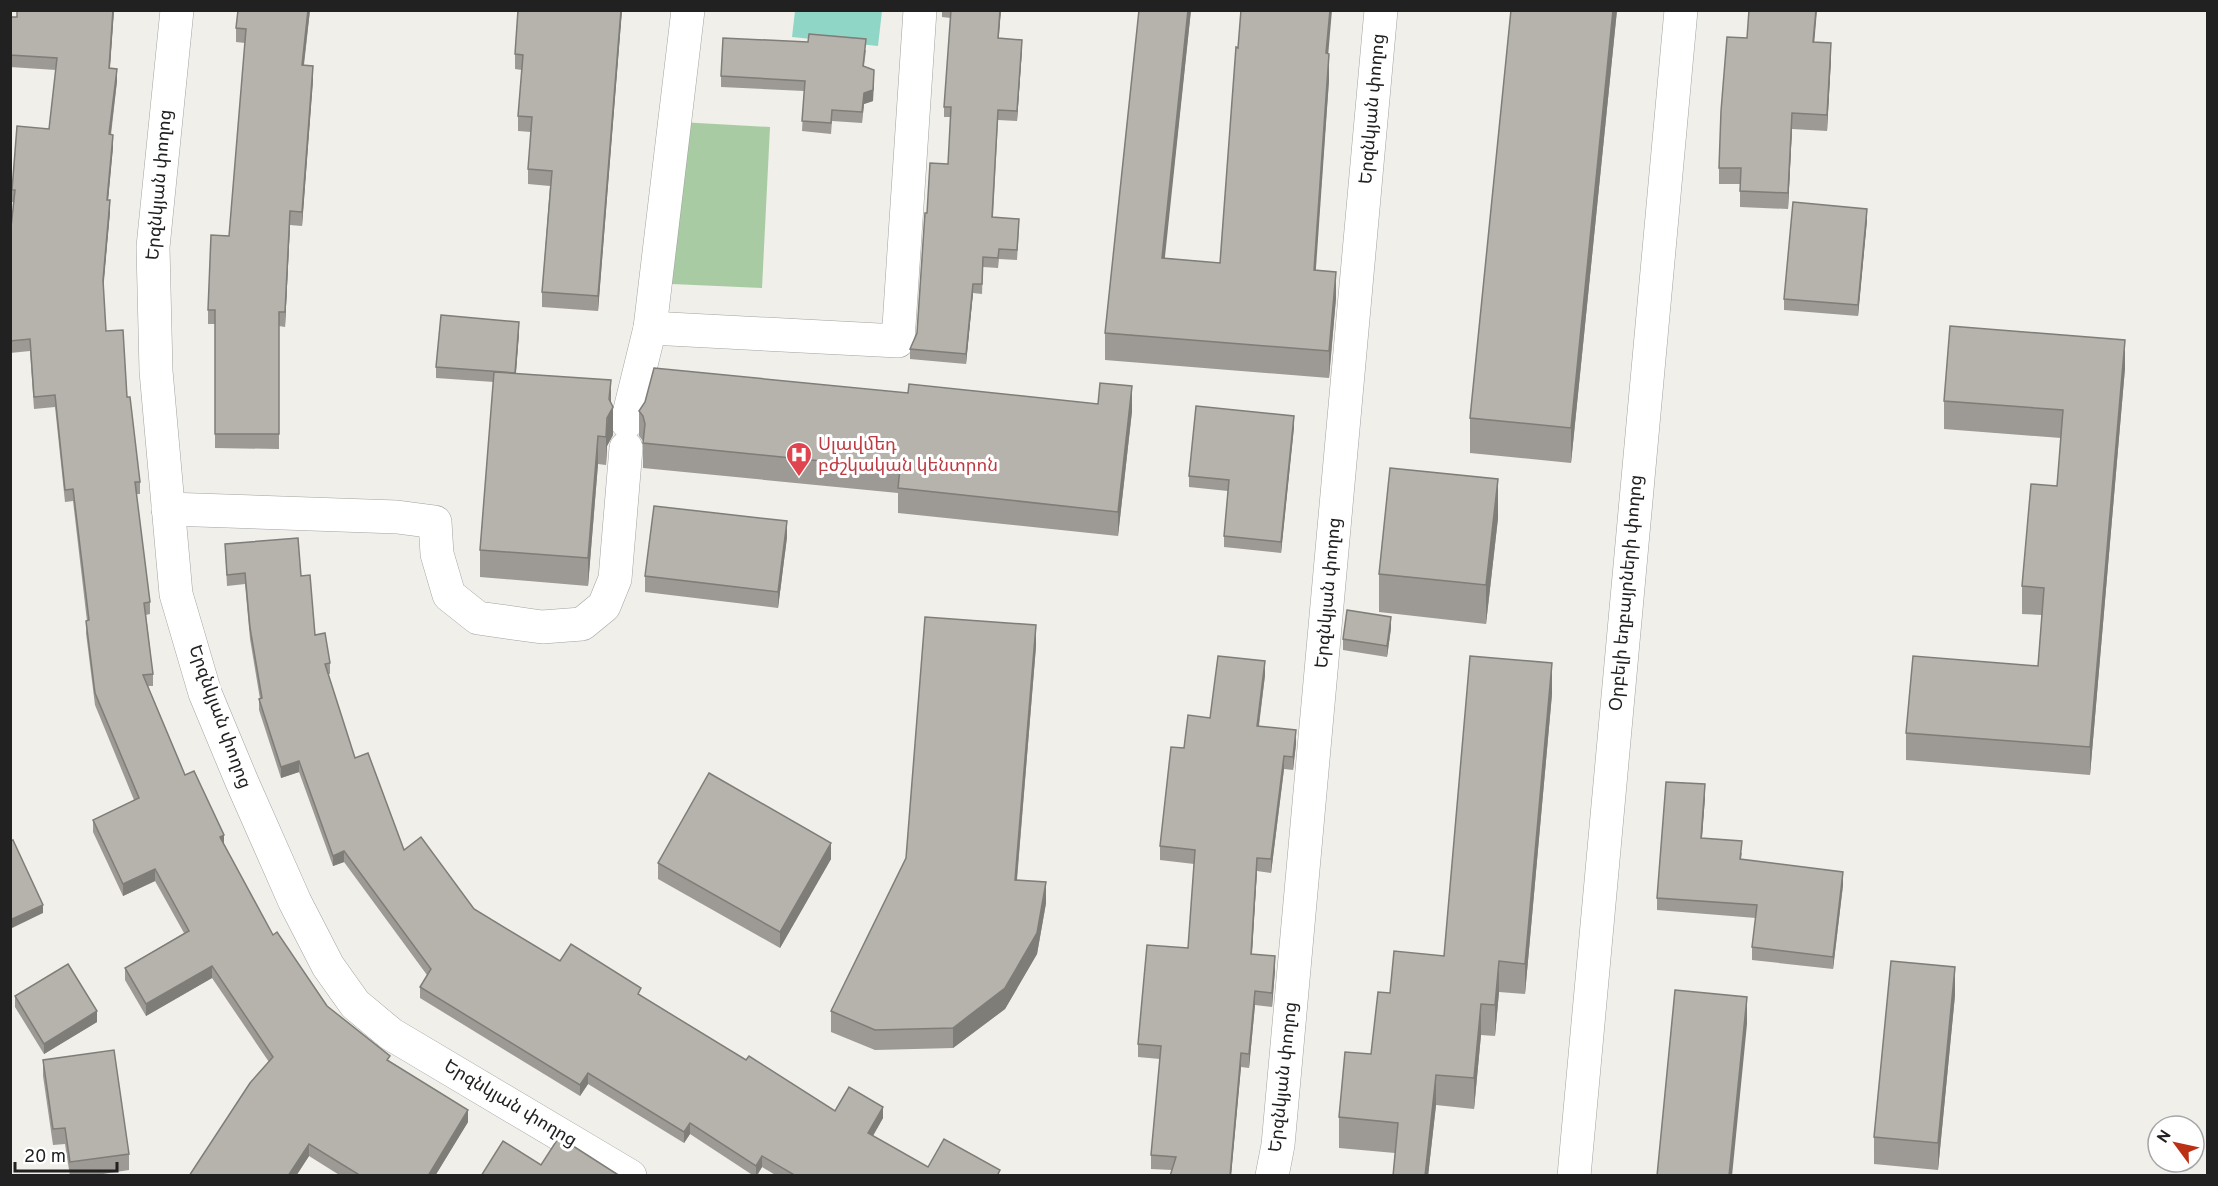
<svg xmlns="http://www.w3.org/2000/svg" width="2218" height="1186" font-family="Overpass,'Noto Sans Armenian',sans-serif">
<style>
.forest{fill:#a8cba3}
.pitch{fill:#90d6c6}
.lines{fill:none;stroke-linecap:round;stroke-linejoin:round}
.minor-casing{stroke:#a2a2a2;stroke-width:34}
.minor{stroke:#fff;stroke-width:33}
.wall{fill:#9d9994}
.shaded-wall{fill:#7f7d78}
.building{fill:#b6b2ac;stroke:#7f7d78;stroke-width:1.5}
.labels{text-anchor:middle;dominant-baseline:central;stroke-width:6;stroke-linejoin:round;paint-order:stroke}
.street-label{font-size:18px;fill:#212121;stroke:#fff}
.health-label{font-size:18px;fill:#be3a42;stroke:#fff;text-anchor:start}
</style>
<rect width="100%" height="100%" fill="#f0efe9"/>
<polygon class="forest" points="680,122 770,127 762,288 672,284"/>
<polygon class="pitch" points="795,11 882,11 878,46 792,37"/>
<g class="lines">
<defs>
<g id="minor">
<polyline points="177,10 153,247 156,371 176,594 205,693 242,782 295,902 328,966 355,1004 391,1034 630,1176"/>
<polyline points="688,10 650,328 898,341 920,10"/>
<polyline points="627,422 650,328"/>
<polyline points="168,509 397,517 435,522 437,554 449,595 478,618 542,627 582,624 604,606 615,579 626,448"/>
<polyline points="1272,1176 1278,1145 1381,10"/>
<polyline points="1574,1176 1681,10"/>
</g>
</defs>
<use href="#minor" class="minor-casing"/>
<use href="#minor" class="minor"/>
</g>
<g class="wall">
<polygon points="17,10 114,10 110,68 117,81 111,135 113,147 108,200 110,212 103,287 106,331 127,397 140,482 140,494 136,494 150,602 150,614 146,615 153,674 153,686 148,686 185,775 224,846 273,935 327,1006 390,1062 468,1122 435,1176 341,1176 309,1156 296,1176 189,1176 269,1062 212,978 146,1016 125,980 125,968 184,933 155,881 123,896 93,832 93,820 134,800 95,705 86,633 87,621 73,501 65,502 55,407 34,409 30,351 10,353 10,237 14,202 12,202 12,190 49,129 56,70 10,67 10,17 17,17"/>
<polygon points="238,10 310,10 304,65 313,80 302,226 290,225 285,327 279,326 279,449 215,448 215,324 208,324 208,310 229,236 245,43 236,42 236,28"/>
<polygon points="518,10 622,10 598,311 542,307 542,292 550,186 528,184 528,169 531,132 518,131 518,116 522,70 515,69 515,54"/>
<polygon points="942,10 1001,10 998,38 1022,49 1017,121 998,120 993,217 1019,228 1017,260 999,259 998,268 983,267 982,294 973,293 966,364 910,359 910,349 917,333 927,213 948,164 951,117 944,117 944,107 951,18 942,17"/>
<polygon points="1139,10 1191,10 1164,258 1220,263 1328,54 1329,80 1315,270 1336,298 1329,378 1105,360 1105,333"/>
<polygon points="1511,10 1617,10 1571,463 1470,453 1470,418"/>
<polygon points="1815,42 1831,59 1827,131 1792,129 1788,209 1740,207 1740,184 1719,184 1719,168"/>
<polygon points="866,50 864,66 874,81 873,101 864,104 862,123 832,121 831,134 802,131 804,91 721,87 721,76"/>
<polygon points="1867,220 1858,316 1784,310 1784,299"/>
<polygon points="519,333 516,373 611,403 613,435 607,446 606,465 598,464 588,586 480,577 480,550 494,382 436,378 436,367"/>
<polygon points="2125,368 2090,775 1906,760 1906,733 2038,666 2042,615 2022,614 2022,586 2057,486 2061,438 1944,429 1944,401"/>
<polygon points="908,393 1132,411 1118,536 898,513 898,493 643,468 643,441 639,436 639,411"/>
<polygon points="1294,427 1281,553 1224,547 1224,536 1228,491 1189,487 1189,476"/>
<polygon points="1498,518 1486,624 1379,612 1379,574"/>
<polygon points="787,537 778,608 645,592 645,576"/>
<polygon points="225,544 301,576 315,635 330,663 330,674 328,674 355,758 404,850 474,909 560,961 641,996 746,1060 835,1111 883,1118 873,1136 928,1167 1000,1176 777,1176 762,1167 757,1176 754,1176 690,1134 684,1143 588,1084 580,1096 420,998 420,987 427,975 344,862 333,866 299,772 281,778 259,710 259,699 260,699 250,639 245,584 227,586"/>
<polygon points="1391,628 1387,657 1343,650 1343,639"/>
<polygon points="1036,646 1017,880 1046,903 1037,954 1005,1009 953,1048 875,1050 831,1032 831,1011"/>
<polygon points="1265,675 1259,726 1296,744 1293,770 1284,769 1271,873 1257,871 1252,954 1275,970 1272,1007 1255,1005 1249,1068 1241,1067 1231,1176 1170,1176 1172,1170 1151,1169 1151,1155 1160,1059 1138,1057 1138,1044 1188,948 1194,864 1160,860 1160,846 1184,748 1210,718"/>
<polygon points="1552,694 1525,994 1499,992 1495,1036 1481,1035 1474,1109 1436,1105 1428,1176 1393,1176 1395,1153 1339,1148 1339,1117 1371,1054 1390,993 1444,956"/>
<polygon points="1705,797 1702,838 1742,853 1741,859 1843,885 1833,969 1752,960 1752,947 1756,918 1657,910 1657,898"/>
<polygon points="831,859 780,948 658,879 658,863"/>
<polygon points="1955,995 1938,1170 1874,1164 1874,1137"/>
<polygon points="15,996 97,1022 44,1054 15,1007"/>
<polygon points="43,1060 129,1154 129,1170 90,1176 70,1176 65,1144 53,1145 43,1076"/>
</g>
<g class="shaded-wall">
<polygon points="113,10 114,10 109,80 109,68"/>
<polygon points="308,10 310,10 302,79 302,65"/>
<polygon points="621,10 622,10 598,311 598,296"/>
<polygon points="1000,10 1001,10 998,48 998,38"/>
<polygon points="1188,10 1191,10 1162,285 1162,258"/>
<polygon points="1330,10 1332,10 1326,80 1326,53"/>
<polygon points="1613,10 1617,10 1571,463 1571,428"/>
<polygon points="1816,10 1817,10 1813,58 1813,42"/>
<polygon points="1022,40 1022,49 1017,121 1017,111"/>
<polygon points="1831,43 1831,59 1827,131 1827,115"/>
<polygon points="1329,54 1329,80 1314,297 1314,270"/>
<polygon points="313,66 313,80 302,226 302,212"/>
<polygon points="117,69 117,81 109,147 109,134"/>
<polygon points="874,70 873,101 864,104 862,123 864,93"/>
<polygon points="1792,113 1792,129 1788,209 1788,193"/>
<polygon points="113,135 113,147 107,212 107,200"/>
<polygon points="110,200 110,212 103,292 103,280"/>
<polygon points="1867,209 1867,220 1858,316 1858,305"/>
<polygon points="290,211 290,225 285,327 285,312"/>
<polygon points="1336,272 1336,298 1329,378 1329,351"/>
<polygon points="973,284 973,293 966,364 966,354"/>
<polygon points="519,322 519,333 515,384 515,373"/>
<polygon points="2125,340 2125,368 2090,775 2090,747"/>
<polygon points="611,380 611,408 613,407 613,435 607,446 606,465 606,437"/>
<polygon points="1132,386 1132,411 1118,536 1118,512"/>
<polygon points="1294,416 1294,427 1281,553 1281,542"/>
<polygon points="598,436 598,464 588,586 588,558"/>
<polygon points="1498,479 1498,518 1486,624 1486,585"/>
<polygon points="787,521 787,537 778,608 778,592"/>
<polygon points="1391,617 1391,628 1387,657 1387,646"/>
<polygon points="1036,625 1036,646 1015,901 1015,880"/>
<polygon points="1265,661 1265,675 1257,739 1257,726"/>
<polygon points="1552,663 1552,694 1525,994 1525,964"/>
<polygon points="1296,730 1296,744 1293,770 1293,757"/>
<polygon points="1284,756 1284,769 1271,873 1271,859"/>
<polygon points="299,761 299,772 281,778 281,767"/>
<polygon points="1705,784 1705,797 1701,850 1701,838"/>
<polygon points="224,835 224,847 220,837"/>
<polygon points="831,843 831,859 780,948 780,932"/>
<polygon points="344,851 344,862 333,866 333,856"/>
<polygon points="1257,858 1257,871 1251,968 1251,954"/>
<polygon points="155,869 155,881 123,896 123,884"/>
<polygon points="1843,872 1843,885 1833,969 1833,957"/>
<polygon points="1046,882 1046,903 1037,954 1005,1009 953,1048 953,1028"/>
<polygon points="43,905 43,913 10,929 10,920"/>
<polygon points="1275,956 1275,970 1272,1007 1272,993"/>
<polygon points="1499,961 1499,992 1495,1036 1495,1005"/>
<polygon points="212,966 212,978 146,1016 146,1004"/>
<polygon points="1955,967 1955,995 1938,1170 1938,1143"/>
<polygon points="1255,991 1255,1005 1249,1068 1249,1054"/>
<polygon points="1747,997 1747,1024 1732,1176 1729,1176"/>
<polygon points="1481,1004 1481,1035 1474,1109 1474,1078"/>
<polygon points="97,1011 97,1022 44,1054 44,1044"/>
<polygon points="1241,1053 1241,1067 1231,1176 1230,1176"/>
<polygon points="588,1073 588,1084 580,1096 580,1085"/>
<polygon points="1436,1075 1436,1105 1428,1176 1425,1176"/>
<polygon points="883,1107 883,1118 868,1144 868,1133"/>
<polygon points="468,1110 468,1122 435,1176 428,1176"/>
<polygon points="690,1123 690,1134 684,1143 684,1132"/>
<polygon points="309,1144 309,1156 296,1176 288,1176"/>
<polygon points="762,1156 762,1167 756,1176 756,1166"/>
</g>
<g class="building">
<polygon points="17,10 113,10 109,68 117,69 109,134 113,135 107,200 110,200 103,280 106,331 123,330 127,397 130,397 140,482 135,482 150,602 144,603 153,674 143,675 185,775 194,771 224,835 220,837 273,935 277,932 327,1006 390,1056 387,1060 468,1110 428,1176 361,1176 309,1144 288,1176 189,1176 250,1083 273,1057 212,966 146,1004 125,968 189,931 155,869 123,884 93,820 139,798 95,693 86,621 89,620 73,489 65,490 55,395 34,397 30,339 10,341 10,237 15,190 12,190 17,126 49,129 57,58 10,55 10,17 17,17"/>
<polygon points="238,10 308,10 302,65 313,66 302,212 290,211 285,312 279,312 279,434 215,434 215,310 208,310 211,235 229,236 246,29 236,28"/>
<polygon points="518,10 621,10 598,296 542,292 552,171 528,169 532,117 518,116 523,55 515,54"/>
<polygon points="951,10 1000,10 998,38 1022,40 1017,111 998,110 992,217 1019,219 1017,250 999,249 998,258 983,257 982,284 973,284 966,354 910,349 917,333 925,213 927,213 930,163 948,164 951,107 944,107"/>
<polygon points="1139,10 1188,10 1162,258 1220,263 1236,47 1238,48 1241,10 1330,10 1326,53 1329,54 1314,270 1336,272 1329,351 1105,333"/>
<polygon points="1511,10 1613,10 1571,428 1470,418"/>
<polygon points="1749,10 1816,10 1813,42 1831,43 1827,115 1792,113 1788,193 1740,191 1741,168 1719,168 1721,111 1727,37 1747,38"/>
<polygon points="809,34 866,39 863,66 874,70 873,90 864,93 862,112 832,110 831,123 802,121 805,81 721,76 723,38 808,42"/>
<polygon points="1793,202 1867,209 1858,305 1784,299"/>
<polygon points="441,315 519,322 515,373 436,367"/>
<polygon points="1950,326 2125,340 2090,747 1906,733 1913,656 2038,666 2044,588 2022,586 2031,484 2057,486 2063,410 1944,401"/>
<polygon points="654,368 908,393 909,384 1098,404 1100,383 1132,386 1118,512 898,488 900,469 643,443 645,424 643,416 639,411 645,402"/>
<polygon points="494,372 611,380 609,399 613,407 607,418 606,437 598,436 588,558 480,550"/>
<polygon points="1196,406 1294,416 1281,542 1224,536 1229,480 1189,476"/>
<polygon points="1390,468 1498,479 1486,585 1379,574"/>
<polygon points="654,506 787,521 778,592 645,576"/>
<polygon points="298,538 301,576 310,575 315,635 325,633 330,663 325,664 355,758 368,753 404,850 421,837 474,909 560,961 571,944 641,988 638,994 746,1060 749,1056 835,1111 849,1087 883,1107 868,1133 928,1167 944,1139 1000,1170 997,1176 796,1176 762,1156 756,1166 690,1123 684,1132 588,1073 580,1085 420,987 431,969 344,851 333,856 299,761 281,767 259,699 262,698 250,628 245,573 227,575 225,544"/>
<polygon points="1347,610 1391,617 1387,646 1343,639"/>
<polygon points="925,617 1036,625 1015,880 1046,882 1037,933 1005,988 953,1028 875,1030 831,1011 906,858"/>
<polygon points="1218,656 1265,661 1257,726 1296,730 1293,757 1284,756 1271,859 1257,858 1251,954 1275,956 1272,993 1255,991 1249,1054 1241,1053 1230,1176 1170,1176 1176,1157 1151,1155 1161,1046 1138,1044 1147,945 1188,948 1195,850 1160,846 1171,747 1184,748 1188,715 1210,718"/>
<polygon points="1470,656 1552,663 1525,964 1499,961 1495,1005 1481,1004 1474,1078 1436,1075 1425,1176 1393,1176 1398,1123 1339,1117 1345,1052 1371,1054 1378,992 1390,993 1394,951 1444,956"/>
<polygon points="709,773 831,843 780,932 658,863"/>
<polygon points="1666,782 1705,784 1701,838 1742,841 1740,859 1843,872 1833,957 1752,947 1757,905 1657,898"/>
<polygon points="13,840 43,905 10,920 10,841"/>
<polygon points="1891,961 1955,967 1938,1143 1874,1137"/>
<polygon points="68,964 97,1011 44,1044 15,996"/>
<polygon points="1675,990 1747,997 1729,1176 1657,1176"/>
<polygon points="114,1050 129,1154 70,1162 65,1128 53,1129 43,1060"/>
<polygon points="559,1137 620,1176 481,1176 503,1141 541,1165"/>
</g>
<defs>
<symbol id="hospital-pin" viewBox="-11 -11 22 30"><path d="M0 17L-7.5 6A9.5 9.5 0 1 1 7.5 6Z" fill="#e0444e" stroke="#fff"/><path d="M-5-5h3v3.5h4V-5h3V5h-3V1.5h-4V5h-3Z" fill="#fff"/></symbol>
</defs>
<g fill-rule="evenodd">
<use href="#hospital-pin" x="784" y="440" width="30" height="40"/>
</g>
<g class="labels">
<g class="street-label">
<text transform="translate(1373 109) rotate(-85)">Երզնկյան փողոց</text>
<text transform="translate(160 185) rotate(-85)">Երզնկյան փողոց</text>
<text transform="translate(1329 593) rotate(-85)">Երզնկյան փողոց</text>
<text transform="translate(1627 593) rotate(-85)">Օրբելի եղբայրների փողոց</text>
<text transform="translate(219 717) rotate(70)">Երզնկյան փողոց</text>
<text transform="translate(1284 1077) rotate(-84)">Երզնկյան փողոց</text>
<text transform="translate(510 1104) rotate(31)">Երզնկյան փողոց</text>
</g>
<g class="health-label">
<text x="818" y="445">Սլավմեդ<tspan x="818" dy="21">բժշկական կենտրոն</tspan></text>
</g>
</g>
<rect width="2218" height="1186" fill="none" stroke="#212121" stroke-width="24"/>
<g transform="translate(2176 1144) rotate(303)"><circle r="28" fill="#ffffff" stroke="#a6a6a6" stroke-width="1.5"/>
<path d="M0-4.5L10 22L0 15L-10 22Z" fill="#bc3016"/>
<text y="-9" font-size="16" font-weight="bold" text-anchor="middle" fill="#212121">N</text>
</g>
<path d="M15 1162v9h102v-9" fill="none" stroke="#212121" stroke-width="3"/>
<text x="24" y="1162" font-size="18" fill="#212121" stroke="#ffffff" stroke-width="4.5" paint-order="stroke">20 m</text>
</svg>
